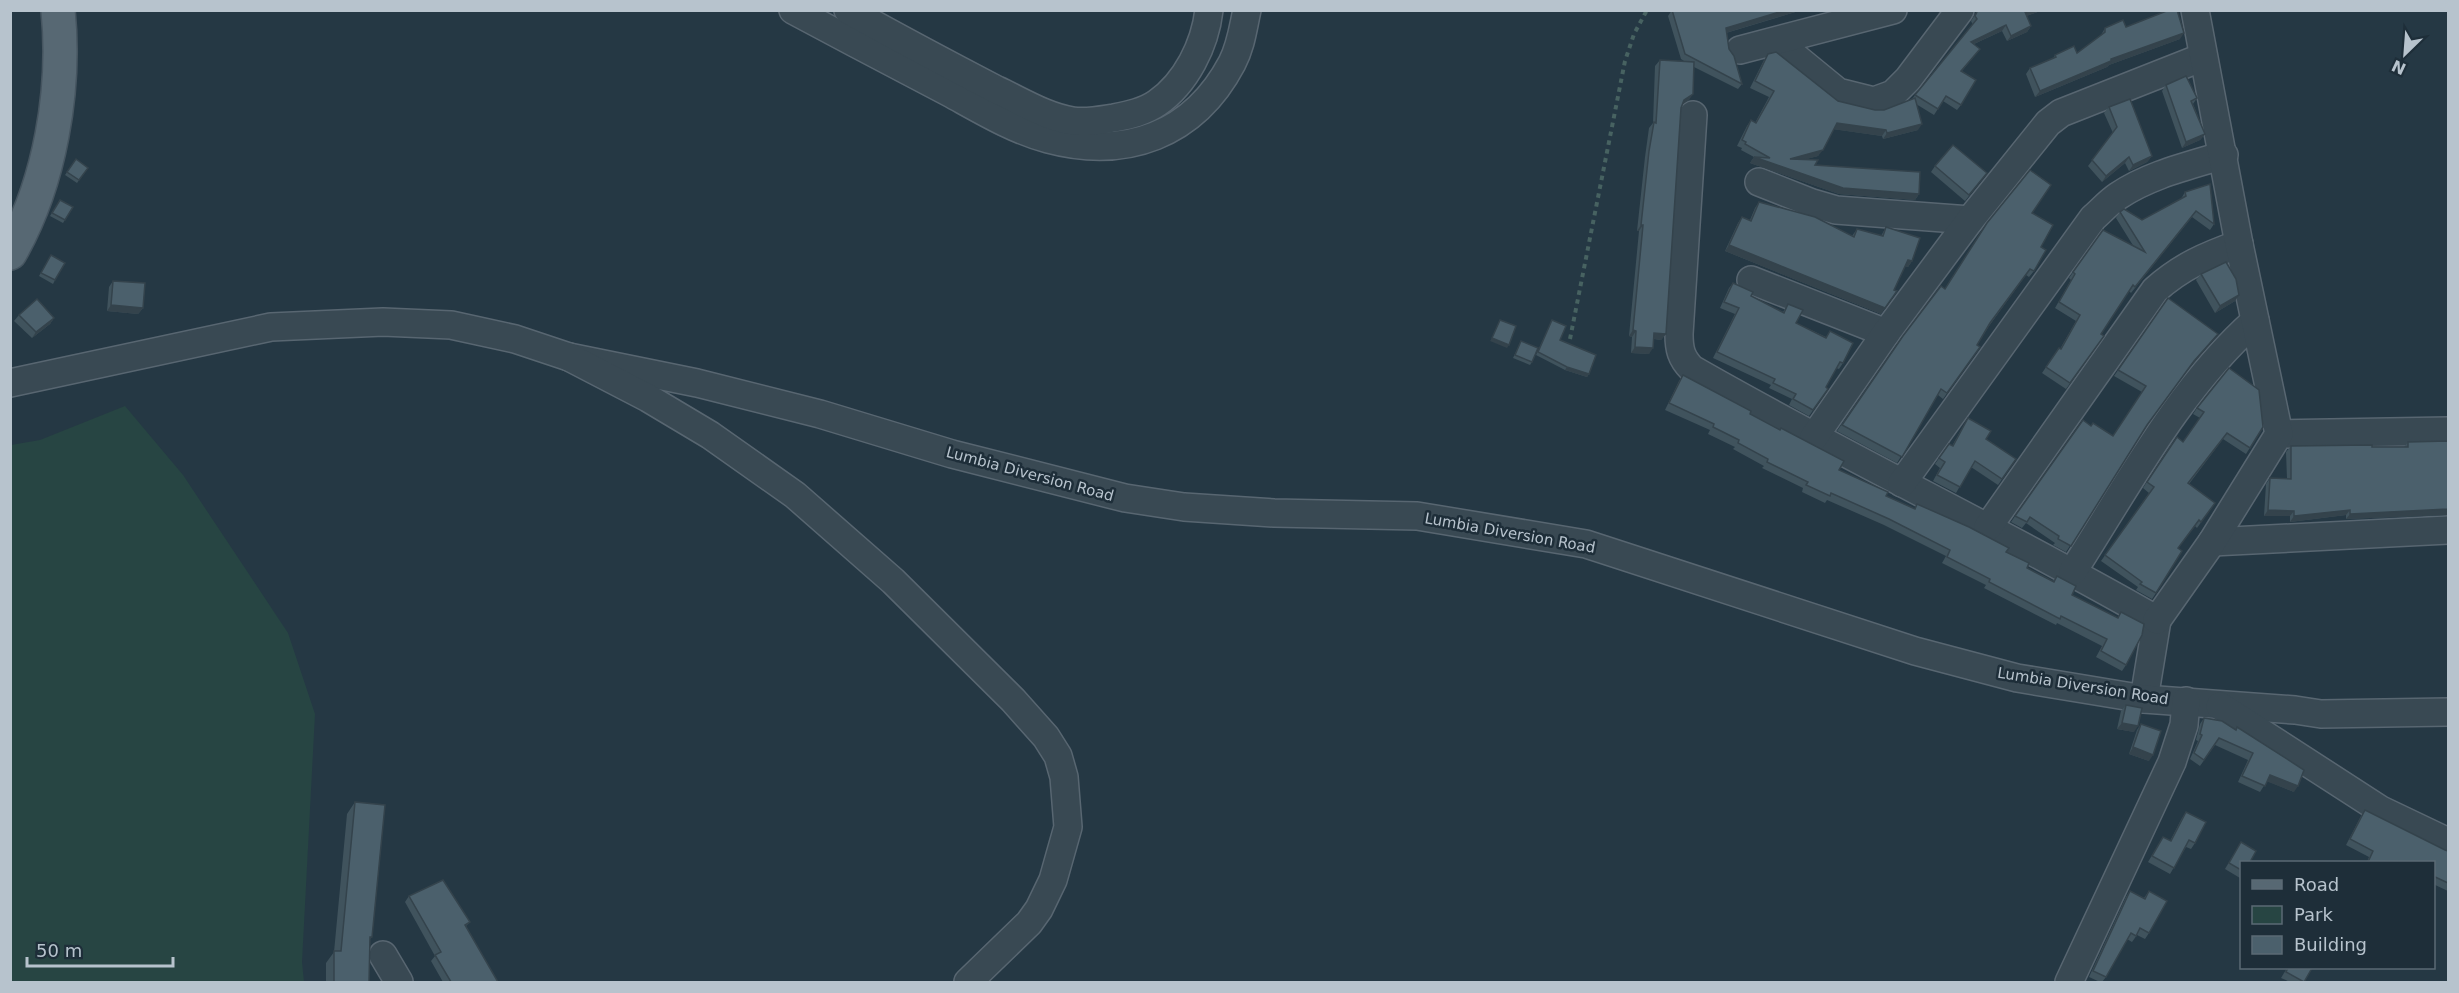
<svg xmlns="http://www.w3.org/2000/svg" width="2459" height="993" font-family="'DejaVu Sans',sans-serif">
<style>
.green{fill:#274543}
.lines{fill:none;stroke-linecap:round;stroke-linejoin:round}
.minor-casing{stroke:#586671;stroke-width:30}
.major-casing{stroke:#465560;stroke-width:36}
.path{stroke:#476261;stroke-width:4;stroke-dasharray:4.5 4.5;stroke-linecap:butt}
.minor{stroke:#394953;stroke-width:27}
.major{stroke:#576873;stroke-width:33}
.wall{fill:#40535d}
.shaded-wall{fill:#34434c}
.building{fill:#4b606c;stroke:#34434c;stroke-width:1.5}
.labels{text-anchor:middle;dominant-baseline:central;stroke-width:5;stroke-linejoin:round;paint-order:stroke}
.street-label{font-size:15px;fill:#b7c3cd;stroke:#1e2e39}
</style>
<rect width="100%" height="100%" fill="#253844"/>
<polygon class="green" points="125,406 183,475 288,633 315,714 302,962 304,982 11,982 11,445 40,440"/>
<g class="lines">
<defs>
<g id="minor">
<path d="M793,10C845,38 898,66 950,93C981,110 1014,130 1048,139C1126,160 1194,135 1232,63C1241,46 1243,28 1247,10"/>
<path d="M848,10C898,38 947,64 997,90C1021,101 1046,117 1073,121C1086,123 1101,120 1114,118C1129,115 1144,112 1157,103C1186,83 1205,45 1209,10"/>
<polyline points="1777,42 1838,92 1874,101 1893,94 1908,79 1960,10"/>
<polyline points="1740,50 1893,10"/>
<path d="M1693,115L1679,334C1679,349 1681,358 1692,369C1845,457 2004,532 2157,620L2144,699"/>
<polyline points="1759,182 1812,203 1836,210 1970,220"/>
<polyline points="1751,280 1886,333"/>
<polyline points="569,357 697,383 820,414 952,454 1125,498 1184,507 1274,513 1417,516 1586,544 1915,651 2017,678 2144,699 2295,710 2321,714 2448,712"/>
<polyline points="10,383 271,327 383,322 451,325 515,339 569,357 648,398 710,435 795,495 893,581 1013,700 1046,737 1058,756 1064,777 1068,827 1053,880 1039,909 1029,923 968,982"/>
<polyline points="2279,434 2448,431"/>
<polyline points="1814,437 1886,333 1970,220 2048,123 2061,113 2203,57"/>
<path d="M1902,483L2093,218C2101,211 2109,202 2118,196C2149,175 2188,166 2224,155"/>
<path d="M1988,527L2155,290C2182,266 2206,256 2239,244"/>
<polyline points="2212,542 2448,530"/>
<path d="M2073,571C2127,487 2179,388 2255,321"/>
<polyline points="2157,620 2212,542 2279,434 2239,244 2195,10"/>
<polyline points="2220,706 2381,810 2448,842"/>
<polyline points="383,955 399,982"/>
<polyline points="2069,982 2172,762 2184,725 2186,701"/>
</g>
<path id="major" d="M10,253C50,184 66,89 58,10"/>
</defs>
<use href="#minor" class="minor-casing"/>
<use href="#major" class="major-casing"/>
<polyline class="path" points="1570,339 1625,61 1634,34 1647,10"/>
<use href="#minor" class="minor"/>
<use href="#major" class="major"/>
</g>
<g class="wall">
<polygon points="1672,10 1802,10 1726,33 1729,49 1742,84 1738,89 1694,67 1689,100 1683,104 1681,108 1666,334 1661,340 1654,339 1649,354 1631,353 1632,337 1629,336 1639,231 1637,231 1645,157 1649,128 1653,123 1655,66 1660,60 1684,61 1681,59 1668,16"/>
<polygon points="1978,10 2043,10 2026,16 2031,26 2027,32 2007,41 2002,31 1974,44 1980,49 1962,71 1961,105 1957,110 1943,101 1934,115 1916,104 1918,130 1883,139 1882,136 1833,129 1818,156 1806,159 1815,165 1919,194 1915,200 1839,194 1750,163 1754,157 1741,150 1742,148 1737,146 1747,126 1751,120 1755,123 1769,97 1750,88 1764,60 1768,54 1838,101 1875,110 1884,110 1912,99 1973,25 1971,21"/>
<polygon points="2126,27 2180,39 2109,65 2107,67 2035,97 2026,74 2030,68 2053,59 2055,55 2077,53 2101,35 2105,28"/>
<polygon points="2166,85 2197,98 2193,104 2205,134 2200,140 2182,148 2162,91"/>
<polygon points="2109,107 2152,156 2147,162 2129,171 2125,163 2102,182 2088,166 2113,133 2104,113"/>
<polygon points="76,159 88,168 77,183 65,175"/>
<polygon points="1935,166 1987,173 1965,201 1931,172"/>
<polygon points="2185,192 2214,224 2210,230 2192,217 2131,293 2129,291 2101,334 2104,336 2066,389 2042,373 2059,348 2060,349 2076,321 2055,308 2071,280 2069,278 2103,230 2134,247 2116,218 2120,212 2142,220 2181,199"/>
<polygon points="60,200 73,207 63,223 50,216"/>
<polygon points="1759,202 1852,236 1857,229 1881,236 1886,227 1912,261 1908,267 1905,266 1881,314 1725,251 1738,223 1742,217 1750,220 1755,208"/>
<polygon points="2032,213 2041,247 2034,271 2029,277 2026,275 1989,326 1977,345 1980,347 1943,399 1938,395 1897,463 1837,431 1903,336 1945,289"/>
<polygon points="49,258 55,280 53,284 39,276"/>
<polygon points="2201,274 2235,301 2215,313 2196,280"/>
<polygon points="113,281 143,308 138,314 107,311 109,287"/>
<polygon points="1733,283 1751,296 1783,312 1788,304 1796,323 1826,337 1830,331 1843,363 1839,369 1836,368 1826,387 1828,389 1809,416 1789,405 1792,399 1769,388 1771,385 1713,358 1735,314 1720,308 1729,288"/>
<polygon points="2168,298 2213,340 2190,367 2146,427 2066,552 2053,545 2055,543 2026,523 2022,528 2011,522 2083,420 2091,426 2113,436 2142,392 2114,376"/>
<polygon points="19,315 54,318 50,324 32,338 14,321"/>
<polygon points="1552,320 1560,340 1589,374 1587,377 1565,370 1536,355"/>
<polygon points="1521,341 1532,362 1530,365 1513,358"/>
<polygon points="1683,375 1750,414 1839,470 1886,496 1914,509 1917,504 2006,552 2027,568 2053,581 2057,576 2072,595 2117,618 2121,612 2126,665 2122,671 2096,657 2102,646 2057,623 2056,625 1984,588 1986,585 1942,563 1946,556 1884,525 1827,500 1825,503 1802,492 1803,488 1762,468 1764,466 1733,449 1735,447 1708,434 1710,430 1665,410 1679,381"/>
<polygon points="2197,408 2263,427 2246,454 2223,439 2189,484 2215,503 2197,528 2195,526 2178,548 2156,593 2152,599 2136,590 2138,587 2101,561 2149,493 2143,488 2172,443 2183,442 2200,418 2193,414"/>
<polygon points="1968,418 1986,439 2016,459 1998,485 1971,467 1956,493 1933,481 1940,468 1935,464 1949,444 1952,446"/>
<polygon points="2448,441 2448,515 2346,519 2346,515 2290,522 2290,516 2264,516 2266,484 2270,478 2287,479 2286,452 2291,446 2404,447 2408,442"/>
<polygon points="2126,705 2134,732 2117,729 2121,711"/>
<polygon points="2204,718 2236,730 2237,727 2294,792 2267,781 2260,792 2238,782 2248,760 2215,745 2200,766 2190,759 2198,741 2196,740 2200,724"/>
<polygon points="2141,724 2149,761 2129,754 2137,730"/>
<polygon points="355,802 372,937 369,940 369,982 326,982 326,963 334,952 347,814"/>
<polygon points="2365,810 2445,850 2448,851 2448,891 2433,884 2433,862 2367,862 2369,857 2346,845 2361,816"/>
<polygon points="2186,812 2195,843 2191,849 2186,847 2170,874 2148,862 2163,837 2170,841 2182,818"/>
<polygon points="2241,842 2241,876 2240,878 2225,869"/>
<polygon points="2130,891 2144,898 2149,891 2149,933 2145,939 2137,935 2132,942 2127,939 2106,977 2102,982 2100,982 2089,977 2126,897"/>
<polygon points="409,896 470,922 466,926 498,982 443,982 431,961 435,956 405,902"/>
<polygon points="2287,968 2312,968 2303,982 2290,982 2281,978"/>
</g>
<g class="shaded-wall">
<polygon points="1786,10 1802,10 1722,34 1726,28"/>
<polygon points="2030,10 2043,10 2021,18 2025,12"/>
<polygon points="2006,25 2002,31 1967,47 1971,42"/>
<polygon points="2031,26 2027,32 2007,41 2011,36"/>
<polygon points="2184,33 2180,39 2109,65 2107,67 2035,97 2040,91 2111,59"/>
<polygon points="1693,94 1689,100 1680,106 1684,100"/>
<polygon points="1837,123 1886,130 1882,136 1832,129"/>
<polygon points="1922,124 1918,130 1883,139 1887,133"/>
<polygon points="2205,134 2200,140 2182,148 2186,142"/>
<polygon points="1823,150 1818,156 1785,165 1790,159"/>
<polygon points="2152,156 2147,162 2129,171 2133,165"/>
<polygon points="1754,157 1919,194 1915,200 1839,194 1750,163"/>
<polygon points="2129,157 2125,163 2102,182 2106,176"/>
<polygon points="1641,225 1643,225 1639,231 1637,231"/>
<polygon points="1729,245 1897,291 1881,314 1725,251"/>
<polygon points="1908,260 1912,261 1908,267 1904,266"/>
<polygon points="2239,295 2235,301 2215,313 2220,306"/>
<polygon points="111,305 143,308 138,314 107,311"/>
<polygon points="54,318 50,324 32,338 36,332"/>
<polygon points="1633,330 1636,331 1632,337 1629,336"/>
<polygon points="1654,333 1666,334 1661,340 1650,338"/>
<polygon points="2218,334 2213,340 2190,367 2194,361"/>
<polygon points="1492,338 1509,345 1507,348 1490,341"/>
<polygon points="1635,347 1653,348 1649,354 1631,353"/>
<polygon points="1567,367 1589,374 1587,377 1565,370"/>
<polygon points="2448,509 2448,515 2346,519 2350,514"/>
<polygon points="2268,510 2294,511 2290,516 2264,516"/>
<polygon points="2350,510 2346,515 2290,522 2294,516"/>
<polygon points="2122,723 2138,726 2134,732 2117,729"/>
<polygon points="2133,747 2153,755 2149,761 2129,754"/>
<polygon points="2270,775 2298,786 2294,792 2266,781"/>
</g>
<g class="building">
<polygon points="1672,10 1786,10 1726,28 1729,49 1734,56 1742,84 1685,54"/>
<polygon points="1978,10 2030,10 2025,12 2031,26 2011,36 2006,25 1971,42 1980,49 1961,71 1976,80 1961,105 1946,96 1938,109 1915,95 1977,19 1975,16"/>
<polygon points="2169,10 2177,10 2184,33 2111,59 2111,61 2040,91 2030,68 2056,57 2055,55 2074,46 2077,53 2105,32 2105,28 2123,20 2126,27"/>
<polygon points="1776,52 1838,101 1875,110 1884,110 1915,98 1922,124 1887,133 1886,130 1837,123 1823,150 1790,159 1818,160 1815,165 1920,172 1919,194 1843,188 1754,157 1770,158 1745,144 1746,142 1742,140 1751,120 1756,123 1774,91 1755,81 1768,54"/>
<polygon points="1660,60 1694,62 1693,94 1684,100 1681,108 1666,334 1654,333 1653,348 1635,347 1636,331 1633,330 1643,225 1641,225 1649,151 1654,122 1656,123"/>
<polygon points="2186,76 2197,98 2191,101 2205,134 2186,142 2166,85"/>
<polygon points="2130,99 2152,156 2133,165 2129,157 2106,176 2092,160 2117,127 2109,107"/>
<polygon points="1953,145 1987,173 1969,195 1935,166"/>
<polygon points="76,159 88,168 79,180 67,172"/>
<polygon points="2030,170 2051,185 2032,213 2053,225 2041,247 2046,250 2034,271 2030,269 1990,323 1977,345 1980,347 1947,393 1941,389 1902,457 1842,425 1903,336 1941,286 1945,289 1987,223"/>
<polygon points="2210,184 2214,224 2196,211 2135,287 2133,285 2101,334 2104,336 2070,383 2046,367 2059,348 2061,349 2080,315 2059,302 2075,274 2073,272 2103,230 2145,252 2120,212 2124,209 2142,220 2186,196 2185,192"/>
<polygon points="60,200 73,207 65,220 52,213"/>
<polygon points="1759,202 1815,217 1854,237 1857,229 1883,236 1886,227 1920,238 1912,261 1908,260 1894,290 1897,291 1885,308 1729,245 1742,217 1751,221"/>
<polygon points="51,255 65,263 55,280 41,273"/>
<polygon points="2226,262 2236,279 2239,295 2220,306 2201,274"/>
<polygon points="113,281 145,283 143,308 111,305"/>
<polygon points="1733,283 1753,292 1751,296 1784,313 1788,304 1803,310 1796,323 1826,338 1830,331 1853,343 1843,363 1840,362 1826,387 1828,389 1813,410 1793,399 1796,394 1773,383 1775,379 1717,352 1739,308 1724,302"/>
<polygon points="2168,298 2218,334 2194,361 2147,425 2071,546 2058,539 2059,536 2030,517 2027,522 2015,516 2083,420 2091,426 2093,423 2113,436 2146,386 2118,370"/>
<polygon points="37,299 54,318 36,332 19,315"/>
<polygon points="1500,320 1516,326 1509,345 1492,338"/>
<polygon points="1552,320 1566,326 1560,340 1596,355 1589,374 1567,367 1538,352"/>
<polygon points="1521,341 1538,348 1532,362 1515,355"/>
<polygon points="2229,368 2259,390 2263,427 2250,448 2227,433 2188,483 2215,503 2201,522 2199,520 2178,548 2182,551 2156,593 2140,584 2142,582 2105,555 2154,487 2147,482 2177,437 2183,442 2204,412 2197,408"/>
<polygon points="1683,375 1751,411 1750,414 1780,430 1781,428 1844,461 1839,470 1888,492 1886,496 1915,509 1917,504 1969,527 2009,548 2006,552 2029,563 2027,568 2054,582 2057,576 2076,586 2072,595 2118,618 2121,612 2144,624 2142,635 2126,665 2101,651 2107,639 2061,616 2060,619 1989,582 1990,579 1947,557 1950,550 1889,519 1831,493 1830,496 1806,485 1808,482 1767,462 1768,459 1738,443 1739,440 1713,427 1714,424 1669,403"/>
<polygon points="1968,418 1991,431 1986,439 2016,459 2002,479 1975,461 1960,487 1937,475 1945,462 1939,458 1949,444 1953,446"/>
<polygon points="2448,441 2448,509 2350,514 2350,510 2294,516 2294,511 2268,510 2270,478 2291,479 2291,446 2372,445 2372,447 2408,447 2408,442"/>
<polygon points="2126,705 2142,708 2138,726 2122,723"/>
<polygon points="2204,718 2222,721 2236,730 2237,727 2304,770 2298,786 2270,775 2265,786 2242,776 2253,753 2219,738 2204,760 2194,753 2202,735 2200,734"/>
<polygon points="2141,724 2161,731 2153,755 2133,747"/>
<polygon points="355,802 385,805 372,937 370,937 369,982 334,982 334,951 341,951"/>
<polygon points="2365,810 2445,850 2448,851 2448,883 2433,876 2433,862 2368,862 2373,851 2350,839"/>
<polygon points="2186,812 2206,822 2195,843 2189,840 2174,868 2152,856 2163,837 2171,841"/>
<polygon points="2241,842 2256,851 2250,862 2241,862 2241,870 2229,863"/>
<polygon points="443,880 470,922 465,925 498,982 451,982 435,955 441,952 409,896"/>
<polygon points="2130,891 2145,899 2149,891 2167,901 2149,933 2140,928 2136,936 2131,933 2106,977 2093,971"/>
<polygon points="2288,968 2312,968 2304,982 2286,972"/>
</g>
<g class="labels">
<g class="street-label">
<text transform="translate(1030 474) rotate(15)">Lumbia Diversion Road</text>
<text transform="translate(1510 533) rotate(10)">Lumbia Diversion Road</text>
<text transform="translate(2083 686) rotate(9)">Lumbia Diversion Road</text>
</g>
</g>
<rect width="2459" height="993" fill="none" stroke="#b7c3cd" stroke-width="24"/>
<rect x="2240" y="861" width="195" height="108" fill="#1e2e39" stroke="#5b6a74" stroke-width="1.5"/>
<rect x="2252" y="880" width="30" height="9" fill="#576873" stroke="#5b6a74" stroke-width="1.5"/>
<text x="2294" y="891" font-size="18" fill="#b7c3cd">Road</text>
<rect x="2252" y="906" width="30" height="18" fill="#274543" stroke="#5b6a74" stroke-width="1.5"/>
<text x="2294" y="921" font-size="18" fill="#b7c3cd">Park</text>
<rect x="2252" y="936" width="30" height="18" fill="#4b606c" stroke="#5b6a74" stroke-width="1.5"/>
<text x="2294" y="951" font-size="18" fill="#b7c3cd">Building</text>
<g transform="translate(2405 54) rotate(205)" stroke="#1e2e39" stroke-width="4.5" paint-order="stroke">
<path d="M0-4.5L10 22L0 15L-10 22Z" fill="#b7c3cd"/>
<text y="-9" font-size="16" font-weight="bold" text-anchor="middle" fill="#b7c3cd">N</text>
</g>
<path d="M27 957v9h146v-9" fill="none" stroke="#b7c3cd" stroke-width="3"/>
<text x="36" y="957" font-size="18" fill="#b7c3cd" stroke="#1e2e39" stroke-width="4.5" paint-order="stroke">50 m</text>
</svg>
